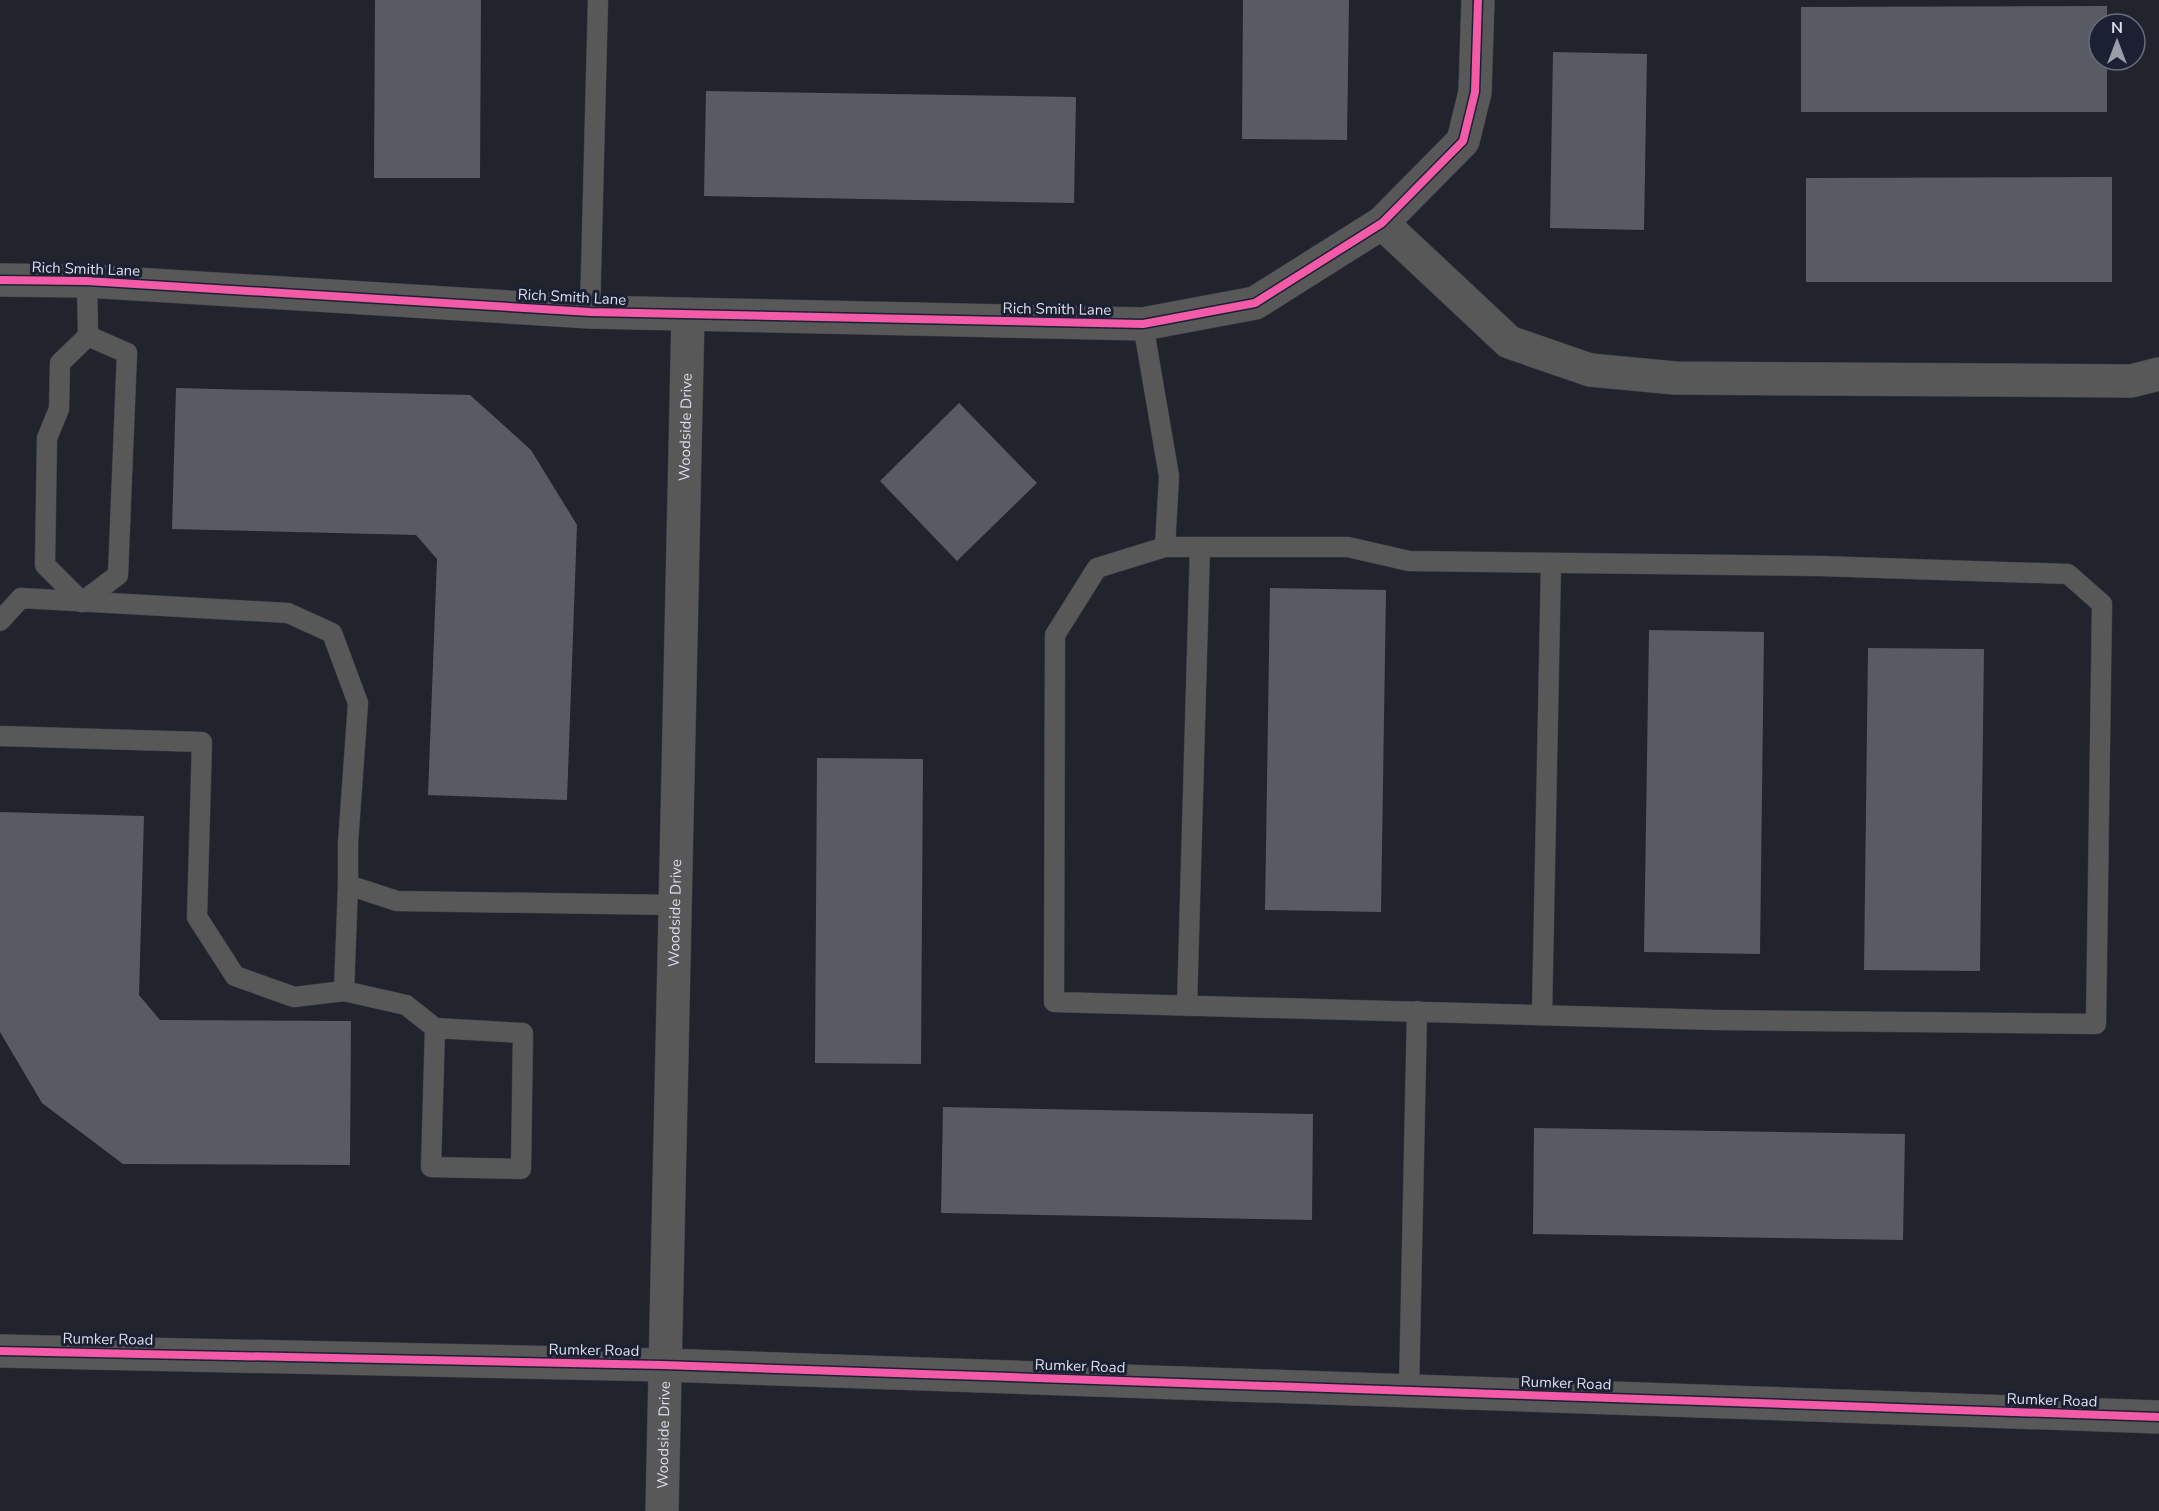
<svg xmlns="http://www.w3.org/2000/svg" width="2159" height="1511" font-family="'Nunito Sans',sans-serif">
<style>
.building{fill:#585b63}
.lines{fill:none;stroke-linecap:round;stroke-linejoin:round}
.service-casing{stroke:#3c3f47;stroke-width:21}
.minor-casing{stroke:#3c3f47;stroke-width:34}
.tertiary-casing{stroke:#3c3f47;stroke-width:34}
.service{stroke:#575857;stroke-width:20}
.minor{stroke:#575857;stroke-width:33}
.tertiary{stroke:#575857;stroke-width:33}
.cycleway-casing{stroke:#1b2033;stroke-width:11}
.cycleway{stroke:#f35aa7;stroke-width:8}
.labels{text-anchor:middle;dominant-baseline:central;stroke-width:6;stroke-linejoin:round;paint-order:stroke}
.street-label{font-size:15px;fill:#dbdfec;stroke:#1b2033}
</style>
<rect width="100%" height="100%" fill="#21242d"/>
<g class="building">
<polygon points="375,0 481,0 480,178 374,178"/>
<polygon points="1243,0 1349,0 1347,140 1242,139"/>
<polygon points="2107,6 2107,24 2099,24 2099,60 2107,60 2107,112 1801,112 1801,7"/>
<polygon points="1553,52 1647,54 1644,230 1550,228"/>
<polygon points="706,91 1076,97 1074,203 704,196"/>
<polygon points="2112,177 2112,282 1806,282 1806,178"/>
<polygon points="176,388 470,395 531,450 577,525 567,800 428,795 437,559 416,535 172,529"/>
<polygon points="959,403 1037,483 957,561 880,481"/>
<polygon points="1270,588 1386,590 1381,912 1265,910"/>
<polygon points="1649,630 1764,632 1760,954 1644,952"/>
<polygon points="1868,648 1984,649 1980,971 1864,970"/>
<polygon points="817,758 923,759 921,1064 815,1063"/>
<polygon points="0,812 144,816 139,995 160,1020 351,1021 350,1165 123,1164 42,1103 0,1032"/>
<polygon points="943,1107 1313,1114 1312,1220 941,1213"/>
<polygon points="1534,1128 1905,1134 1903,1240 1533,1234"/>
</g>
<g class="lines">
<defs>
<g id="service">
<polyline points="590,312 598,0"/>
<polyline points="1143,324 1169,476 1165,547 1097,568 1055,635 1054,1002 1717,1020 2096,1024 2102,604 2068,574 1819,566 1409,561 1348,547 1165,547"/>
<polyline points="82,602 45,565 47,438 59,409 60,363 88,336 87,281"/>
<polyline points="82,602 118,575 127,353 88,336"/>
<polyline points="0,621 21,598 288,613 332,633 358,703 348,843 348,885 397,901 674,905"/>
<polyline points="0,736 202,742 197,917 235,976 294,997 344,991"/>
<polyline points="348,885 344,991 406,1005 435,1028 431,1167 521,1169 523,1033 435,1028"/>
<polyline points="1187,1006 1200,547"/>
<polyline points="1542,1015 1551,563"/>
<polyline points="1409,1391 1417,1011"/>
</g>
<g id="minor">
<polyline points="1382,223 1509,342 1590,370 1675,378 2131,381 2159,374"/>
<polyline points="0,280 87,281 590,312 1143,324 1255,303 1382,223 1463,141 1475,92 1478,0"/>
<path id="s1" d="M662,1511L688,314"/>
</g>
<polyline id="tertiary" points="0,1351 663,1365 2159,1417"/>
</defs>
<use href="#service" class="service-casing"/>
<use href="#minor" class="minor-casing"/>
<use href="#tertiary" class="tertiary-casing"/>
<use href="#service" class="service"/>
<use href="#minor" class="minor"/>
<use href="#tertiary" class="tertiary"/>
<defs>
<g id="cycleway">
<polyline points="0,280 87,281 590,312 1143,324 1255,303 1382,223 1463,141 1475,92 1478,0"/>
<polyline points="0,1351 663,1365 2159,1417"/>
</g>
</defs>
<use href="#cycleway" class="cycleway-casing"/>
<use href="#cycleway" class="cycleway"/>
</g>
<g class="labels">
<g class="street-label">
<text transform="translate(86 269) rotate(2)">Rich Smith Lane</text>
<text transform="translate(572 297) rotate(3)">Rich Smith Lane</text>
<text transform="translate(1057 309) rotate(1)">Rich Smith Lane</text>
<text stroke="none"><textPath href="#s1" startOffset="1084">Woodside Drive</textPath></text>
<text stroke="none"><textPath href="#s1" startOffset="598">Woodside Drive</textPath></text>
<text transform="translate(108 1339) rotate(1)">Rumker Road</text>
<text transform="translate(594 1350) rotate(1)">Rumker Road</text>
<text transform="translate(1080 1366) rotate(2)">Rumker Road</text>
<text transform="translate(1566 1383) rotate(2)">Rumker Road</text>
<text transform="translate(2052 1400) rotate(2)">Rumker Road</text>
<text stroke="none"><textPath href="#s1" startOffset="76">Woodside Drive</textPath></text>
</g>
</g>
<g transform="translate(2117 42)"><circle r="28" fill="#1b2033" stroke="#686c7d" stroke-width="1.5"/>
<path d="M0-4.5L10 22L0 15L-10 22Z" fill="#9a9ea9"/>
<text y="-9" font-size="16" font-weight="bold" text-anchor="middle" fill="#dbdfec">N</text>
</g>
</svg>
